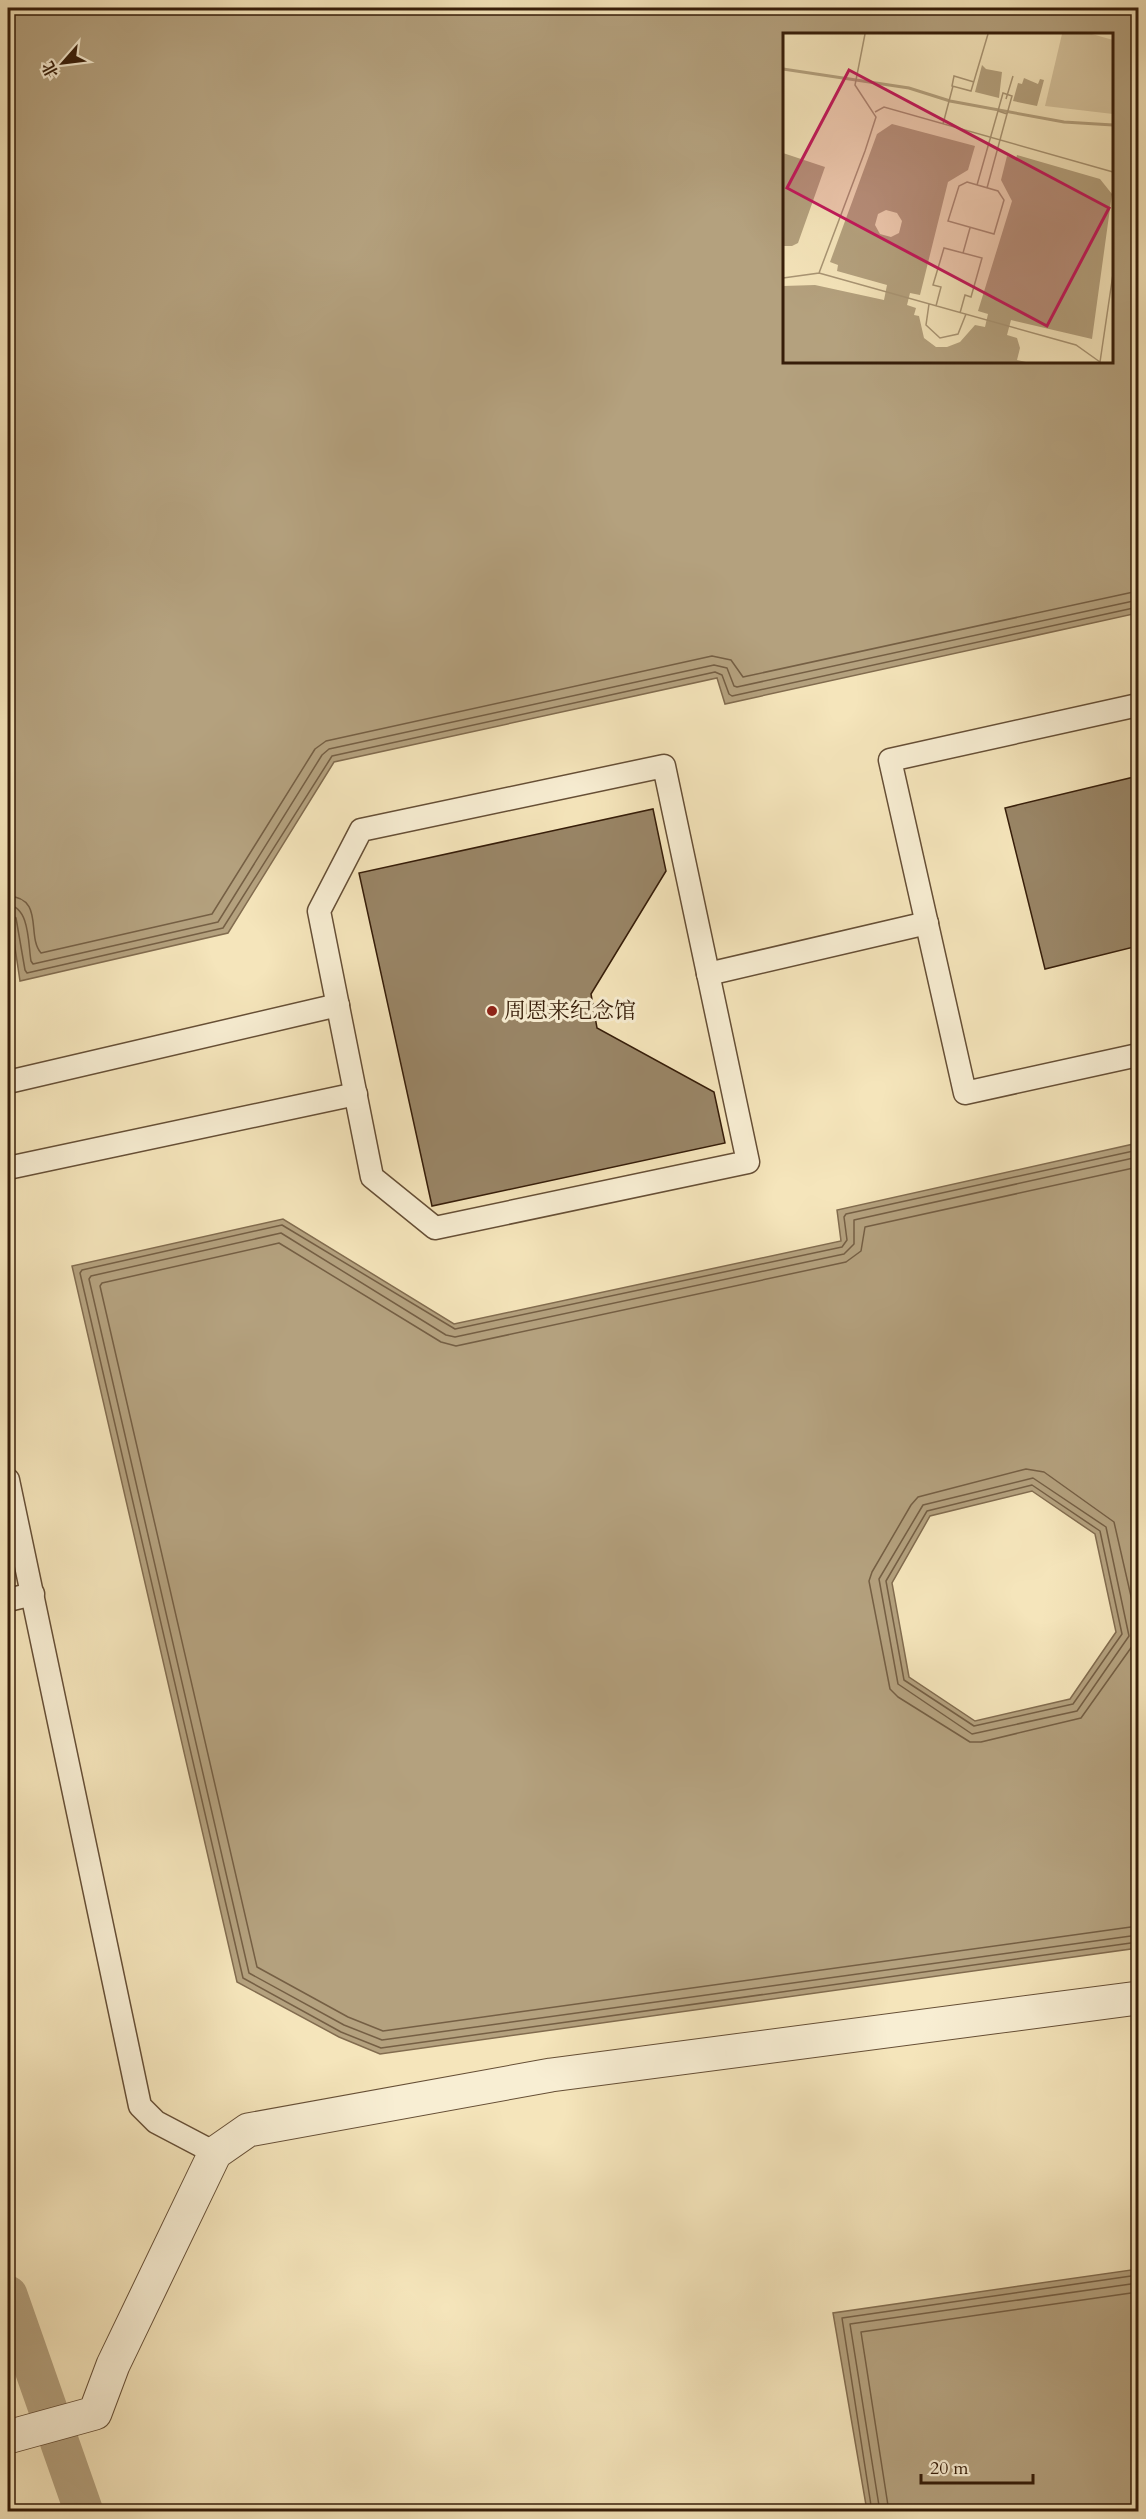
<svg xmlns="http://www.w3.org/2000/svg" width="1146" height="2519" font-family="Cardo,'Noto Serif SC',serif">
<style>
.water{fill:#b4a17e;stroke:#826c4f;stroke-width:1.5;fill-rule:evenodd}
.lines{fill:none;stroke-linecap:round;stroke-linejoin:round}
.shore{stroke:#755f44;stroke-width:1.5}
.canal{stroke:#b4a17e;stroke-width:39}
.building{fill:#998566;stroke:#361d09;stroke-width:1.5}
.lane-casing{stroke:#664f36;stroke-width:25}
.street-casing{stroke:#664f36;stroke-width:35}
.lane{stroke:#f8eed3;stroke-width:22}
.street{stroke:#f8eed3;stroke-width:33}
.poi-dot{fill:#8f2418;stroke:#f8eed3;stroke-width:2}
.labels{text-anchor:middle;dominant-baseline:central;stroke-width:6;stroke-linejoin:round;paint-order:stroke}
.poi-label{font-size:22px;fill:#361d09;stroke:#f8eed3;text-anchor:start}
.inset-river{fill:none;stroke:#b4a17e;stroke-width:3}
.inset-road{fill:none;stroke:#a99574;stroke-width:1.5}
.view{fill:#c2185b;fill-opacity:0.15;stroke:#c2185b;stroke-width:3}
.inset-edge{fill:none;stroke:#361d09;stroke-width:3}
</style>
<rect width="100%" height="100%" fill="#f5e5bb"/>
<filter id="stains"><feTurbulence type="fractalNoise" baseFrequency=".00333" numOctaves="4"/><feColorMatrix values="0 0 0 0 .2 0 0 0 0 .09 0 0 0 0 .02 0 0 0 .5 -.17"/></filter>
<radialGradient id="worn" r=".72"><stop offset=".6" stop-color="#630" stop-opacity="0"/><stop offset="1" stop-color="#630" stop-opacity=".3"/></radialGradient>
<g class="water">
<path d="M8,8H1138V613L725,704L717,678L334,762L228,933L20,981L8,901ZM784,34H1112V362H784Z"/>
<path d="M1138,1143V1948L380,2054L339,2037L237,1982L72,1266L283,1219L454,1324L841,1241L837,1210ZM1032,1491L1095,1534L1116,1632L1070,1699L975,1721L909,1677L892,1583L930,1516Z"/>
<polygon points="1138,2269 1138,2511 867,2511 833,2313"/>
</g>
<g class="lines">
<g class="shore">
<path d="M8,896C45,898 26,936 41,953L212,914L315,749L326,741L712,656L731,660L743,677L1138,591"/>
<path d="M8,905C30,907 28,944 31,961L33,964L218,922L322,755L329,749L714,665L727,668L734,686L737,687L1138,600"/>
<polyline points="8,913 16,918 25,970 27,973 223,928 332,756 715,672 722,675 729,694 732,696 1138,607"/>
<polyline points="1138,1150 846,1214 844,1217 847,1240 842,1247 455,1329 282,1225 82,1270 80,1273 243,1978 341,2032 381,2048 1138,1942"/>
<polyline points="1138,1157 854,1220 854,1244 844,1254 455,1337 446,1335 281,1233 91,1276 89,1279 249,1973 344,2025 382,2040 1138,1935"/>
<polyline points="1138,1167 865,1227 861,1251 846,1262 456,1346 441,1342 279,1243 102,1283 100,1286 257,1967 348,2017 383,2031 1138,1926"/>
<polygon points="1026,1469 1044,1472 1114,1522 1138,1627 1138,1638 1081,1718 981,1742 970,1742 898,1697 890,1689 869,1581 872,1572 911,1505 918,1497"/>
<polygon points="1033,1478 1106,1527 1129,1636 1077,1711 972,1734 898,1684 879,1579 923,1505"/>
<polygon points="1032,1485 1100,1531 1122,1634 1073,1704 974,1726 904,1680 886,1581 927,1511"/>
<polyline points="872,2512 842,2318 1138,2275"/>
<polyline points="880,2512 850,2324 1138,2283"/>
<polyline points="889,2512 861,2332 1138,2292"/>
</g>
<polyline class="canal" points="8,2295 84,2512"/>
</g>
<g class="building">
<polygon points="1138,776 1138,946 1045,969 1005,808"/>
<polygon points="653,809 666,871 591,994 597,1028 714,1092 725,1143 432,1206 359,873"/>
</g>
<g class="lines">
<defs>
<g id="lane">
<polyline points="1138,705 890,760 965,1093 1138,1055"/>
<polygon points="664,766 748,1162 435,1228 372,1177 319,911 361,830"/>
<polyline points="708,974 927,923"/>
<polyline points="8,1082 338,1005"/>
<polyline points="8,1168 356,1094"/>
<polyline points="8,1480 140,2106 156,2122 215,2153"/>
<polyline points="8,1600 33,1594"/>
</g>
<polyline id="street" points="8,2437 95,2413 113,2365 215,2153 248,2130 551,2075 1138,1998"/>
</defs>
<use href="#lane" class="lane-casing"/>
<use href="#street" class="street-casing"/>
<use href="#lane" class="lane"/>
<use href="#street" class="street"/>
</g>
<circle class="poi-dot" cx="492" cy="1011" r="6"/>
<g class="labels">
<g class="poi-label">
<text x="504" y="1011">周恩来纪念馆</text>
</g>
</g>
<g transform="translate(783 33)">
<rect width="330" height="330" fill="#f5e5bb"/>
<path d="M279,1H309L330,7V81L262,73Z" fill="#d5c39d"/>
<path d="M199,32L203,36L219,39L216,65L192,59ZM241,45L255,51L257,46L261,47L254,73L230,68L235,50L239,51ZM109,91L192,113L185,137L165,149L137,262L127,260L124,272L133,275L131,282L136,283L141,305L153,314H164L177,309L192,292L202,294L205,281L195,278L229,168L218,147L224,123L233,126L234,122L317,146L329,161L309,306L228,287L224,302L234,305L237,315L234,327L243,329H0V253L32,252L101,267L104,252L54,238L55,232L47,229L94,101ZM103,177L114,180L119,188L116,200L108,204L97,201L92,192L95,181ZM0,120L42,134L15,210L9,213H0Z" fill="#b4a17e" fill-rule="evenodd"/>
<path class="inset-river" d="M0,36L126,55L167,68L281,89L330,92"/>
<path class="inset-road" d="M191,49L171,43L169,53L188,58L205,1M223,66L230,43M215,78L220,60L229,63L224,81M92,79L101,74L330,139M160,91L170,53M184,149L215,158L221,167L211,201L165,188L176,153ZM194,152L215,78L224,81L204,155M180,220L187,195M36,240L293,312L317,329M0,245L36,240L82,118L93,84L72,52L82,1M146,271L143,292L157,305L175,301L183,281M153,273L158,254L150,252L161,215L199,225L188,264L182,262L177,280M317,329L330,241"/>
<path class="view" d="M66,37L326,175L264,293L4,155Z"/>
<rect width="330" height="330" class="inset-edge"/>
</g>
<rect width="1146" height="2519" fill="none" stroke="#f5e5bb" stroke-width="30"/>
<rect x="9" y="9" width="1128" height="2501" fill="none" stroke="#361d09" stroke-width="3"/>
<rect x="15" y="15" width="1116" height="2489" fill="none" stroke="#361d09" stroke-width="1.5"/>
<g transform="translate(63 63) rotate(242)" stroke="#f8eed3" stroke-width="4.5" paint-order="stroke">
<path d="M0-4.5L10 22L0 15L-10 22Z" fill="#361d09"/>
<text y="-9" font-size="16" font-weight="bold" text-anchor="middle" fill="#361d09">北</text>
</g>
<path d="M921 2474v9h112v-9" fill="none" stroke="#361d09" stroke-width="3"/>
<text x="930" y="2474" font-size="18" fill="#361d09" stroke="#f8eed3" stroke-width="4.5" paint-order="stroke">20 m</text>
<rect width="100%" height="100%" filter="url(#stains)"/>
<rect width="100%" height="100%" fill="url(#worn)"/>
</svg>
